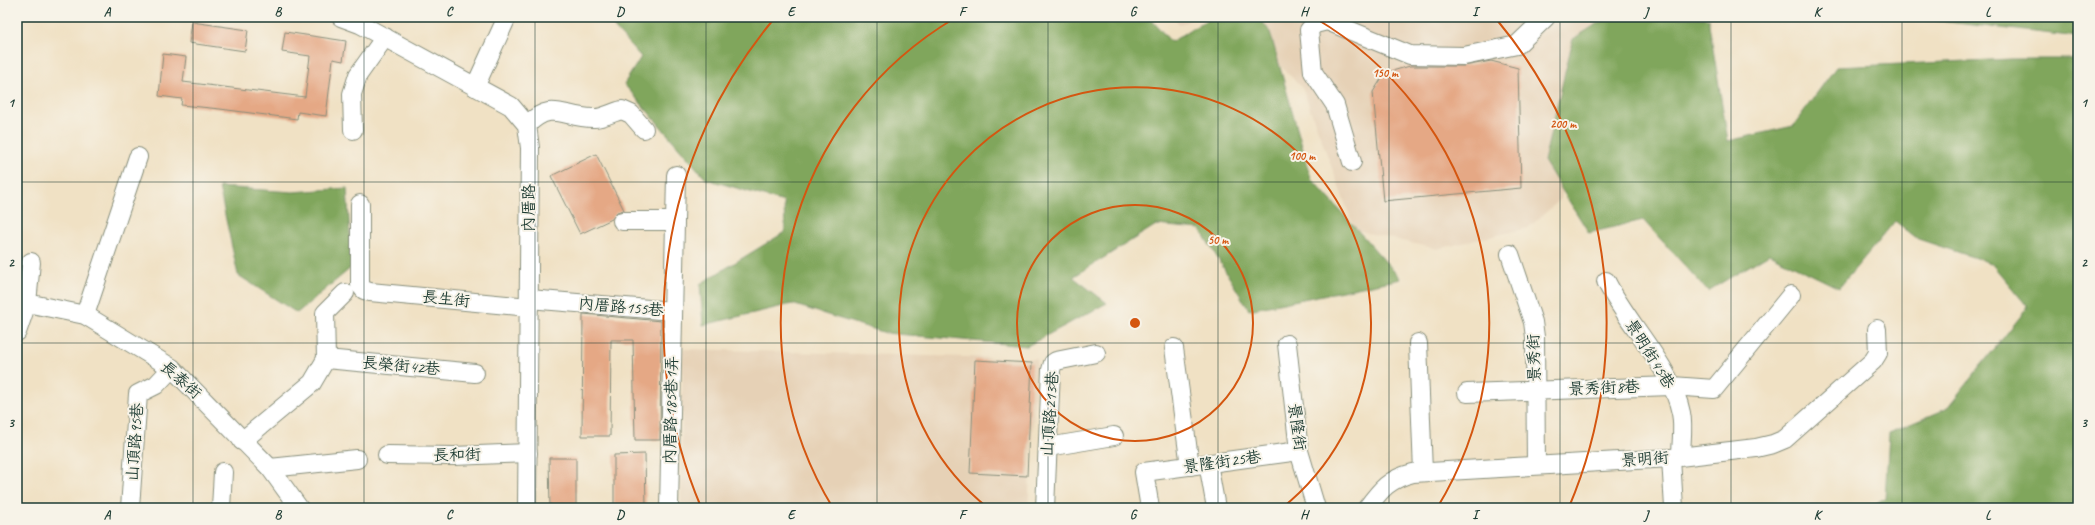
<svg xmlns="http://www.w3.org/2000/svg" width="2095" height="525" font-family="Caveat,'LXGW WenKai TC',sans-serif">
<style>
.built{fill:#e6d1b6}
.forest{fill:#80a65c;stroke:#507248}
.building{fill:#e5a885}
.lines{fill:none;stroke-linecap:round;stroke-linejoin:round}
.minor-casing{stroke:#888f7c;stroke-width:20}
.minor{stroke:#fff;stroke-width:18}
.grid{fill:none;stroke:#1f3d34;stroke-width:1;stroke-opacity:0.55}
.ring{fill:none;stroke:#d45610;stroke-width:2}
.labels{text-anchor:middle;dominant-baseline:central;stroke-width:4;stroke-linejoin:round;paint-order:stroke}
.street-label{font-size:16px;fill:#1f3d34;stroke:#f7f3e8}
.centre{fill:#d45610;stroke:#f7f3e8;stroke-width:2}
.ring-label{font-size:12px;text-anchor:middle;font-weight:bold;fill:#d45610;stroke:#f7f3e8;stroke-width:4;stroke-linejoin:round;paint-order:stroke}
.neatline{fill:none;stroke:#1f3d34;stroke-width:1.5}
.grid-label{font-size:13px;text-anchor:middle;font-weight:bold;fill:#1f3d34}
</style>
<rect width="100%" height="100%" fill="#f7f3e8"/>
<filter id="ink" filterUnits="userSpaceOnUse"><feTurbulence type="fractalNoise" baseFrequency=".025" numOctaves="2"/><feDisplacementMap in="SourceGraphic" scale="8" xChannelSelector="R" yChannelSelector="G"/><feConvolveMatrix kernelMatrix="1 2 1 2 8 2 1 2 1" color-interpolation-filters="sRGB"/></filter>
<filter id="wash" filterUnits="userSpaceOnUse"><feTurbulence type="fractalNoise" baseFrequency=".012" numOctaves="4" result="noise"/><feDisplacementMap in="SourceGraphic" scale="16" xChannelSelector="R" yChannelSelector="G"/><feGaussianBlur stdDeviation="0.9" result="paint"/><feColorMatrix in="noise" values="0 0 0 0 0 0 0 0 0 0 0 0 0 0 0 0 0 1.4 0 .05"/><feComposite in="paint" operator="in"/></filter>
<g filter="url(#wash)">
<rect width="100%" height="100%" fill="#f0e1c4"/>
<g class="built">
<polygon points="1173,17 1195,17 1180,25"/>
<polygon points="1229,17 1596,17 1576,107 1561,199 1528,228 1437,249 1355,230 1302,87"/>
<polygon points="683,349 1037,359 1028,508 681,508"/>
</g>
<g class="forest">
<polygon points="605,17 1149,17 1171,42 1212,17 1259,17 1270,32 1311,178 1401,279 1249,310 1200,229 1156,225 1073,277 1107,303 1027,346 886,333 792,304 703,325 700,284 785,232 784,202 706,179 624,84 641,57"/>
<polygon points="1608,17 1708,18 1728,141 1793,126 1836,67 2012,59 2078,59 2078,508 1868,508 1885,499 1889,433 1946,409 2028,307 1991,263 1918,239 1895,221 1839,288 1769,254 1708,291 1643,220 1589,233 1544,161 1573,39"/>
<polygon points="1905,17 2078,17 2078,37"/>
<polygon points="219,187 293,192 347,188 352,267 297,313 238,275"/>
</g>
<g id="blocks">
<g class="building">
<polygon points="192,22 248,30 245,51 189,43"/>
<polygon points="285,32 346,41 343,61 333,59 326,116 298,112 297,119 220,109 181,105 182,99 159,96 163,54 186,57 183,82 305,97 310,56 282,52"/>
<polygon points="1491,61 1518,68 1521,188 1383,201 1373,92 1385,73 1410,66 1464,66"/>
<polygon points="596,154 624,210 617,212 612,219 580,234 551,176"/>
<polygon points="583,314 661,321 660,440 635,440 633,340 611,340 610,436 582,436"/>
<polygon points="975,360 1032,363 1027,476 970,473"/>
<polygon points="645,454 646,508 614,508 614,455"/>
<polygon points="549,458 576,458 576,508 550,508"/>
</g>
</g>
</g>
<g filter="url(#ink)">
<use href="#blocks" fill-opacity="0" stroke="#888f7c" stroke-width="1"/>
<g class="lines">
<defs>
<g id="minor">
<polyline points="341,17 360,24 511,106 527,125 530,148 527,508"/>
<polyline points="475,87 507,17"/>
<path d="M527,125C553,99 564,119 595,118C603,118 613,112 622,110L631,114L644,129"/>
<polyline points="353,130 352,94 358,75 385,37"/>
<polyline points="1352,162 1335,105 1313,72 1309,30 1315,24 1327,21 1410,55 1464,56 1517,45 1546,17"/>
<polyline points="360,204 360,285 364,290 370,292 529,307"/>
<polyline points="622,221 675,221"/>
<polyline points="1510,254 1533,322 1535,337 1536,465"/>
<path d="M1606,281C1627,324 1672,367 1681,413C1684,427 1681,443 1681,456"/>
<polyline points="529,299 673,311"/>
<polyline points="27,303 85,315 172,368 270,468 299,508"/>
<polyline points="85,315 138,157"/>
<polyline points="17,332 27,303 31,262"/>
<polyline points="1418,343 1423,472"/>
<polyline points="1287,344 1299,451 1316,508"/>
<polyline points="1174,348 1190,466"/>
<polyline points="326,359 475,373"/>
<polyline points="1467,393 1672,386 1714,389 1791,295"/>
<polyline points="242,441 312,383 326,359 325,313 345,293"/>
<polyline points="1048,447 1114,436"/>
<polyline points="387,455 454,456 528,453"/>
<polyline points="1671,458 1674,508"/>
<polyline points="1208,463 1216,508"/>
<polyline points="270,468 357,459"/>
<polyline points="130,508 138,394 156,385 172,368"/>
<polyline points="221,508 223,472"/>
<polyline points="669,508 676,175"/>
<polyline points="1045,508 1051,370 1053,363 1056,361 1096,353"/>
<polyline points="1150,508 1144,472 1299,451"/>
<path d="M1367,508C1381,489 1389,479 1413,473L1671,458L1756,448L1773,444L1785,439L1873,361L1878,353L1877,329"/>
</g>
</defs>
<use href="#minor" class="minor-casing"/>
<use href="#minor" class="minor"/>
</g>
</g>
<path class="grid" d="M193,17V508M364,17V508M535,17V508M706,17V508M877,17V508M1048,17V508M1218,17V508M1389,17V508M1560,17V508M1731,17V508M1902,17V508M17,182H2078M17,343H2078"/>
<g class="ring">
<circle cx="1135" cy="323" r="118"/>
<path d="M988 508A236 236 0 1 1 1282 508"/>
<path d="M833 508A354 354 0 0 1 955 18M1315 18A354 354 0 0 1 1437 508"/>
<path d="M701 507A472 472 0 0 1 773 20M1497 20A472 472 0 0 1 1569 507"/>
</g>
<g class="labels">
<g class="street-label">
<text transform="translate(529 208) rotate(-90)">內厝路</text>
<text transform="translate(446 299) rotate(6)">長生街</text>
<text transform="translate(621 307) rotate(5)">內厝路155巷</text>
<text transform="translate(1650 354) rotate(58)">景明街45巷</text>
<text transform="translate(1534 358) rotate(-92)">景秀街</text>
<text transform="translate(401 366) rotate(5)">長榮街42巷</text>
<text transform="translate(181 380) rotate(41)">長泰街</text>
<text transform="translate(1604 388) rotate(-2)">景秀街8巷</text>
<text transform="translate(671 410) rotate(-89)">內厝路185巷1弄</text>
<text transform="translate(1050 414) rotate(-86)">山頂路213巷</text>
<text transform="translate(1297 427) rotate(82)">景隆街</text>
<text transform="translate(135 442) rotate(-86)">山頂路95巷</text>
<text transform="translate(457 455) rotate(-1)">長和街</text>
<text transform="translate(1645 459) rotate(-4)">景明街</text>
<text transform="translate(1222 462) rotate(-8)">景隆街25巷</text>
</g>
</g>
<circle cx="1135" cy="323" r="6" class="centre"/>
<g class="ring-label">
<text x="1385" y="77">150 m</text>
<text x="1563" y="128">200 m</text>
<text x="1302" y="160">100 m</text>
<text x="1218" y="244">50 m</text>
</g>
<rect width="2095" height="525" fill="none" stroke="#f7f3e8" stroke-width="44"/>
<rect x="22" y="22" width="2051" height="481" class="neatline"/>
<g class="grid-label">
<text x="107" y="16">A</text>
<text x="278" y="16">B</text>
<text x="449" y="16">C</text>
<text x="620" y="16">D</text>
<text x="791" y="16">E</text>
<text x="962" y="16">F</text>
<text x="1133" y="16">G</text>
<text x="1304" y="16">H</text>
<text x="1475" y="16">I</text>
<text x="1646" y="16">J</text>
<text x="1817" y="16">K</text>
<text x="1988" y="16">L</text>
<text x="11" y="107">1</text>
<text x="2084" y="107">1</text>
<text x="11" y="267">2</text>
<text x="2084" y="267">2</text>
<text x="11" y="427">3</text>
<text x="2084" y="427">3</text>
<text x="107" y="519">A</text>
<text x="278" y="519">B</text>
<text x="449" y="519">C</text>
<text x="620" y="519">D</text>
<text x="791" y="519">E</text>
<text x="962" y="519">F</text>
<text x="1133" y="519">G</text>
<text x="1304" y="519">H</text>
<text x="1475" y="519">I</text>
<text x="1646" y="519">J</text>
<text x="1817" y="519">K</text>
<text x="1988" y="519">L</text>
</g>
</svg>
